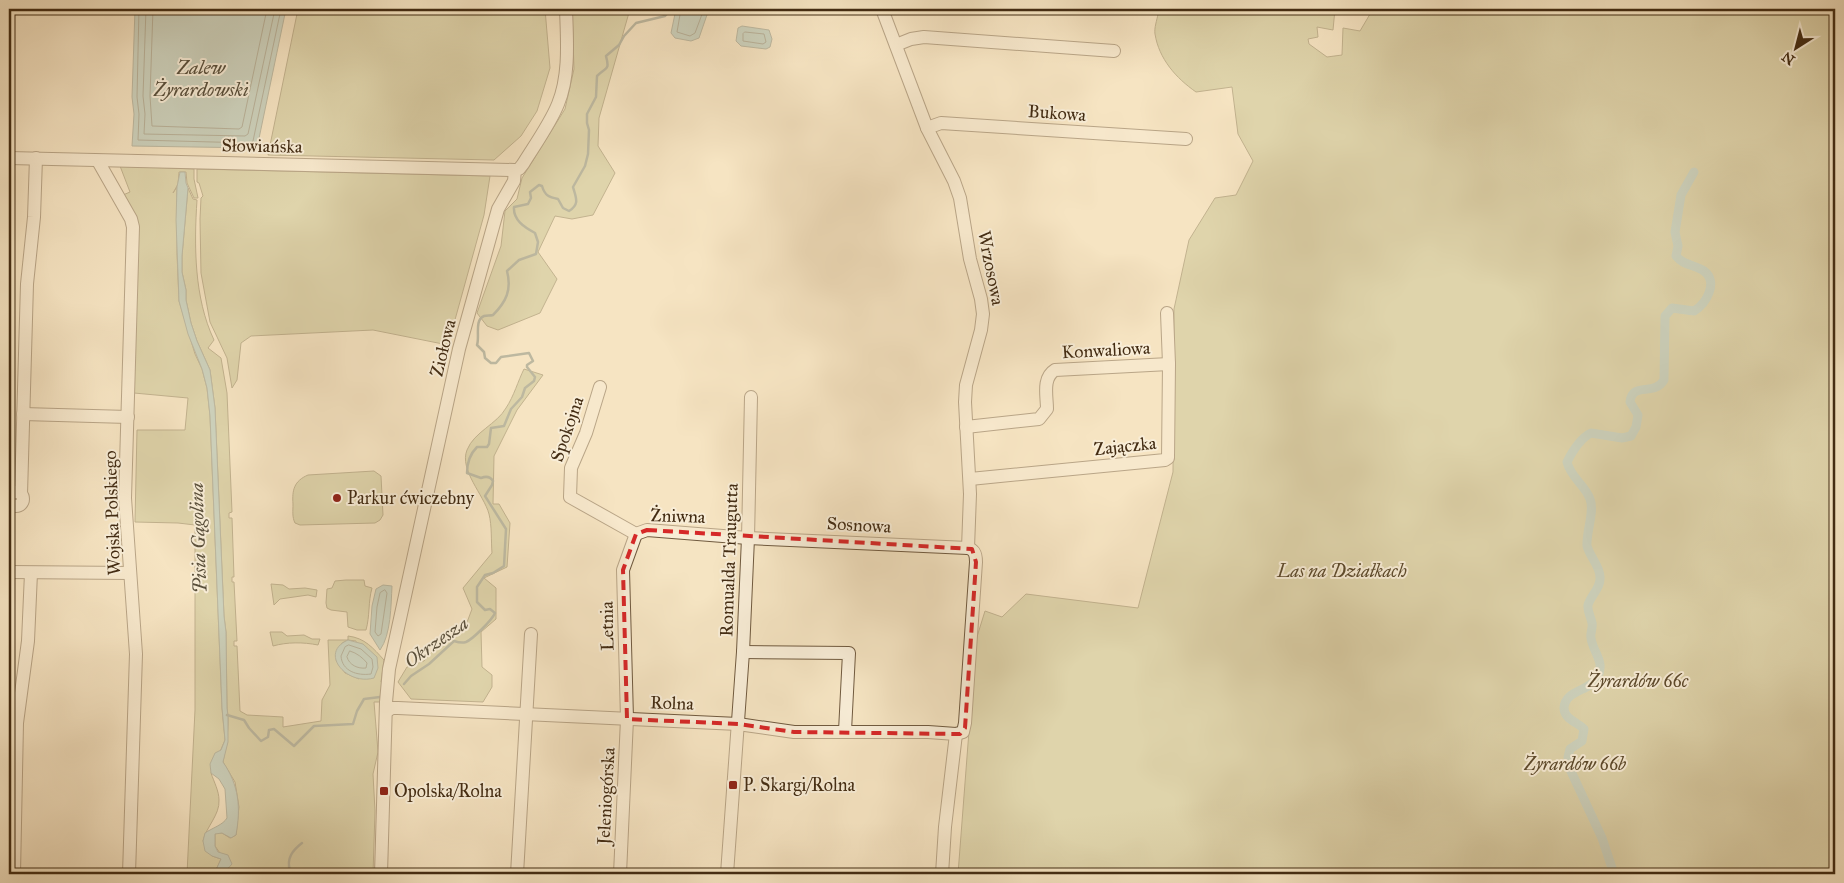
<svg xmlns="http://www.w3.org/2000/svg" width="1844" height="883" font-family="'IM FELL Great Primer',serif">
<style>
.green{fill:#c4c28e;stroke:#847750;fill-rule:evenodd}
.water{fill:#9dbeb8;stroke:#798476}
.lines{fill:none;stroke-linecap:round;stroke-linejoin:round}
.shore{stroke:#707566;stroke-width:1}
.stream{stroke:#798476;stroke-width:2.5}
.canal{stroke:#9dbeb8;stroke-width:9}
.minor-casing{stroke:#705a3f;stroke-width:14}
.minor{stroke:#f8edd7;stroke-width:12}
.marked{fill:none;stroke:#d62828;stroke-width:4;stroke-dasharray:10 6;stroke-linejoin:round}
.poi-dot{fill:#8f2418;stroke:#f8edd7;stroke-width:2}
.labels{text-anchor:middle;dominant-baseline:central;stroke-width:4;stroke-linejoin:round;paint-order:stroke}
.street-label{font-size:18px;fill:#432c13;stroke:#f8edd7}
.poi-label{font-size:18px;fill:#432c13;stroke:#f8edd7;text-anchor:start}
.park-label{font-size:18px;font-style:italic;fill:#5d4a2c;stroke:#f8edd7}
.water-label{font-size:19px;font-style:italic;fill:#5a503c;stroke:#f8edd7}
</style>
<rect width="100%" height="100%" fill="#f5e4c2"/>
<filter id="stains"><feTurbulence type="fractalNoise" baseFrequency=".004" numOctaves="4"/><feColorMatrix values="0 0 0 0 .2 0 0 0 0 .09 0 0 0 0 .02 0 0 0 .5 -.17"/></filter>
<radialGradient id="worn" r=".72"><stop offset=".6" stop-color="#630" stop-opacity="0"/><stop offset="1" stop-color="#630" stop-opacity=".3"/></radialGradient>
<g class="green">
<polygon points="298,9 545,9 550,68 537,111 521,136 494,160 268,155"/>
<polygon points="572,9 630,9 599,118 598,146 615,173 593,215 572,219 555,216 538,252 557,279 540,313 498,330 487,326 477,313 501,246 505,211 517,199 522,178 565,109 574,69"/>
<path d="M1166,9H1335L1333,30L1317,27L1318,37L1308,39L1309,44L1327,57L1342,55L1343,28L1360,31L1373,9H1835V874H958L976,640L985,611L1002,617L1026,594L1138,608L1173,472L1174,309L1189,240L1215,198L1236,195L1253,161L1238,134L1232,87L1196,92C1176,78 1159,59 1155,34C1154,28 1157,20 1158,14Z"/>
<path d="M120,166L194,169V179L198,198H194L187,183L186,172H179L178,184L173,193L177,187V254L179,301L195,354L202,369L207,388L210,416L222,708L225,740L211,773C214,782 219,791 219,800C220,815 206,827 203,841L212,856L221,859L214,874H187L195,710V525L178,523L135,522L137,430H185L188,398L134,393L135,303L123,195L130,192Z"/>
<polygon points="197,169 490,176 484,215 448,345 373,330 251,336 241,343 237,380 232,388 227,358 210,322 201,273 200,219 201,198 203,196 199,183 197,182"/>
<path d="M188,188L193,199L197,200C194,245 194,298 214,340L208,348L221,358L227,393L232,512L229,513V518H232L234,577H232V582H234L237,641H234V646H237L240,711L247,715L283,717V727L321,721L322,700L330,685L328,640H348V636C365,638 373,648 384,660L381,682L384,683L382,702H374L378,752L373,774L375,811L373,874H223L229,866L215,846V833H222L230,838L236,835L239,807L235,782L223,762C226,745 230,725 227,708L226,632L224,616L215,408L210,370L197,341L191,323L186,300V290L182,272V256ZM348,640L356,641L359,679L345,673L336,660L342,643Z"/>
<path d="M524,369L543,375L517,410L494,456L493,504H499L510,523L507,567L484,578L496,588V619L481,632L482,667L492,675V687L483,702L411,699L398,682L407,667L424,661L449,632L466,625L472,609L463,588L492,553C491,540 492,526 489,514C484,495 459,470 467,450C474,432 497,424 506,408C514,396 518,381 524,369Z"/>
<path d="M374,471L381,476L383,515L380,520L375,523L300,525L295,523C292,517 293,511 293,504C292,490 294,481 308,475Z"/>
<path d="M346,580H364L365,586L372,588C368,602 370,616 366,630H357L348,627L347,612L331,610L327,608L326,603L327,589L332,588L335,581Z"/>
<polygon points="271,584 283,585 289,589 305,588 317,590 316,597 308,595 280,599 274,605"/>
<path d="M270,632H282L287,636L304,635L312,639H320L318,645C303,642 287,642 273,646Z"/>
</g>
<g class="water">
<polygon points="135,9 286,9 257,148 132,146 134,114 132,97"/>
<polygon points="676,9 709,9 699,38 691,41 675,38 671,33"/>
<polygon points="742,26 769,30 772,39 770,47 766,49 741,46 736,41 738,28"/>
<path d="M180,172H185L186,183L188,188L182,256V272L186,290V300L191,323L197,341L210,370L215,408L224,616L226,632L227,708L228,716V742L223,762C239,785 241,808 236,835L231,838L222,833L215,834V846L218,852L228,855L232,864L223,874H214L221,859L212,856L205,851L203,841L205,833C212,828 223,825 227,818L225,789L219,779L211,773L210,764L215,753L221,750L225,740L222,708L210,416L207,388L202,369L188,334L179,301L176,220L177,187Z"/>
<path d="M383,585L392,586C391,605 391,635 380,650L370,634L372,606L376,589Z"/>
<path d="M348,640L363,644L377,657L378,668L374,678C347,686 318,653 348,640Z"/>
</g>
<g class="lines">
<g class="shore">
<polyline points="139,9 137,97 139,114 138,140 251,143 253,141 281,9"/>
<polyline points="146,9 143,96 145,114 144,134 245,136 248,134 275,9"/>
<polyline points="153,9 150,96 152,126 239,129 242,127 267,9"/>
<polyline points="681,9 677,32 690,36 695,33 704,9"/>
<polygon points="745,32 764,34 766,42 763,44 743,41 743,34"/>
<polygon points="385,590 387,593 381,634 378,636 375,632 377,607 380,593"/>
<path d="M349,645L361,649L372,659L373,667L371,674C357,676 342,671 341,656L345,647Z"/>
<path d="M350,651C357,653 363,658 367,663L366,668C358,669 349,665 347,657Z"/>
</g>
<g class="stream">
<path d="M404,684L411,676L429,664L454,641C457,642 463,643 466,642C473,639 492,620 495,613L490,609L485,610L477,602V587L485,575L493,573L504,566L506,529L485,496L492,485L493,481C490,476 486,476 481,478L467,473C467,463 470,454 477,447H487L489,444L491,428L504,426L511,409L522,397L525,388L534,381L535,377L527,367V365L533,361L529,353L501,357L496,363H491L485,358L484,352L477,345C480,337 474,320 484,316C487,315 490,316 493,315C506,302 512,290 507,271L519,260L536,254L538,242L535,233C524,227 513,220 514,207L528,204L531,198L530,192L539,185L542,186C545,196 549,197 558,199L563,208L569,211C580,204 576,198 573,187L585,166L588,154L589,130L587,123V114L596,97L597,76C606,67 610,71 606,56L619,45L624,36L636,23L665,16L671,9"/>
<polyline points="227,715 244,720 249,728 261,741 268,737 269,730 274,729 294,746 314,726 353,724 357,711 364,699 380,697"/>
<path d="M288,874L290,871C286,858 293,850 302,843"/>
</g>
<path class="canal" d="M1614,874L1602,838L1569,767L1568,757L1570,749L1582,741L1584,729C1577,722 1564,719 1564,708C1565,690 1590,691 1597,678C1606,662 1593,653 1591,638C1590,633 1593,628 1592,623C1591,617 1587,611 1588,605C1591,595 1601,588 1600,577C1600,566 1590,557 1587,546C1586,532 1595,511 1590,499C1585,485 1571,478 1567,462C1572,452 1581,438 1591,433L1622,438L1631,436L1636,427L1638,415L1630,402C1632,381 1654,397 1664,380L1665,316L1672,308L1694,311C1706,304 1719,282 1704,271C1694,264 1684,266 1676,256L1678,246L1675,232L1681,195L1694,172"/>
<defs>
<g id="minor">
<polyline points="882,9 927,128 954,181 960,198 970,259 981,299 983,314 981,330 966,385 965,402 970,494 968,548"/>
<polyline points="896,45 911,39 924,37 1114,51"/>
<polyline points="927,128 941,123 1186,139"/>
<polyline points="9,158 515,170"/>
<polyline points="98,161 131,219 133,227 125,498 136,654 129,874"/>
<polyline points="600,387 586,433 571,468 570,497 636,534"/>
<polyline points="23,414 128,417"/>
<path d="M966,427L1039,419L1047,409C1047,396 1042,378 1055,370L1169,364"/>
<polyline points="970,479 1165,460 1168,458 1169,364 1167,313"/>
<circle cx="16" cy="499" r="7"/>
<polyline points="21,494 27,284 34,217 36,158"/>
<polyline points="9,572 130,573"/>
<polyline points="743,652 849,653 845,731"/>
<path d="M387,711L392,708H398L738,724L794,732H928L956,734L963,732L965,723L976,562C976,555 975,550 968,548L748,538L647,530L636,534"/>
<polyline points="14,874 17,723 28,641 31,573"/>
<path d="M381,874L386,702L389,669L459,349L498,209L514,181L515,170L519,169L523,164C534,146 550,124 558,104C570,75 567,40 566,9"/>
<polyline points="517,874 531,634"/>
<polyline points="620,874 627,719 623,570 636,534"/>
<polyline points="727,874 743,652 748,538 751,397"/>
<polyline points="942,874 945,827 956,734"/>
</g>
</defs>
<use href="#minor" class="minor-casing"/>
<use href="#minor" class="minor"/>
</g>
<path d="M0 0H1844V883H0ZM647,530L972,549L976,562L965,728L960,734L794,732L738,724L627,719L623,570L636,534Z" fill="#f5e4c2" fill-opacity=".55" fill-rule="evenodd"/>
<path class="marked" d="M647,530L972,549L976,562L965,728L960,734L794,732L738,724L627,719L623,570L636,534Z"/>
<g class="poi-dot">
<circle cx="337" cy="498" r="5"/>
<rect x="728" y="780" width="10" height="10" rx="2.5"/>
<rect x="379" y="786" width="10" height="10" rx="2.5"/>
</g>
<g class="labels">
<g class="street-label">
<text transform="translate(1057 113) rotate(4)">Bukowa</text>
<text transform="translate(262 146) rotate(1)">Słowiańska</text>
<text transform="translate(991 268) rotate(79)">Wrzosowa</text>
<text transform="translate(443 348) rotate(-76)">Ziołowa</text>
<text transform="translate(1106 350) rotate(-3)">Konwaliowa</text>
<text transform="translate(567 429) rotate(-71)">Spokojna</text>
<text transform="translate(1125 446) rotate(-6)">Zajączka</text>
<text transform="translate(112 513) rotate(-92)">Wojska Polskiego</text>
<text transform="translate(678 516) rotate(2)">Żniwna</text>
<text transform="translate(859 525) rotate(3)">Sosnowa</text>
<text transform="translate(729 560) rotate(-88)">Romualda Traugutta</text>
<text transform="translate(607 626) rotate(-91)">Letnia</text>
<text transform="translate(672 703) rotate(2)">Rolna</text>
<text transform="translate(606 796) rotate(-87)">Jeleniogórska</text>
</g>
<g class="poi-label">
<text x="347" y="498">Parkur ćwiczebny</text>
<text x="743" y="785">P. Skargi/Rolna</text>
<text x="394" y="791">Opolska/Rolna</text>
</g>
<g class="park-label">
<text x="1342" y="571">Las na Działkach</text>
<text x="1638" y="681">Żyrardów 66c</text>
<text x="1575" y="764">Żyrardów 66b</text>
</g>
<g class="water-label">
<text x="201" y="67">Zalew<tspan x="201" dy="22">Żyrardowski</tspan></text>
<text transform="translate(198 538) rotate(-92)">Pisia Gągolina</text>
<text transform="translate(436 642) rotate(-35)">Okrzesza</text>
</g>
</g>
<rect width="1844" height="883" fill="none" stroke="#f5e4c2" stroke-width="30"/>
<rect x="10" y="10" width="1824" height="863" fill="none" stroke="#432c13" stroke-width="2.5"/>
<rect x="15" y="15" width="1814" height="853" fill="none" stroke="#432c13"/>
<g transform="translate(1796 48) rotate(216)" stroke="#f8edd7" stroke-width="4" paint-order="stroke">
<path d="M0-4L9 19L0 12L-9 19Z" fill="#432c13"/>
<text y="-8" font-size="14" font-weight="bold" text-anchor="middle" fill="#432c13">N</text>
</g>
<rect width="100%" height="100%" filter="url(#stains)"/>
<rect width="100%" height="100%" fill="url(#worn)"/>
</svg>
